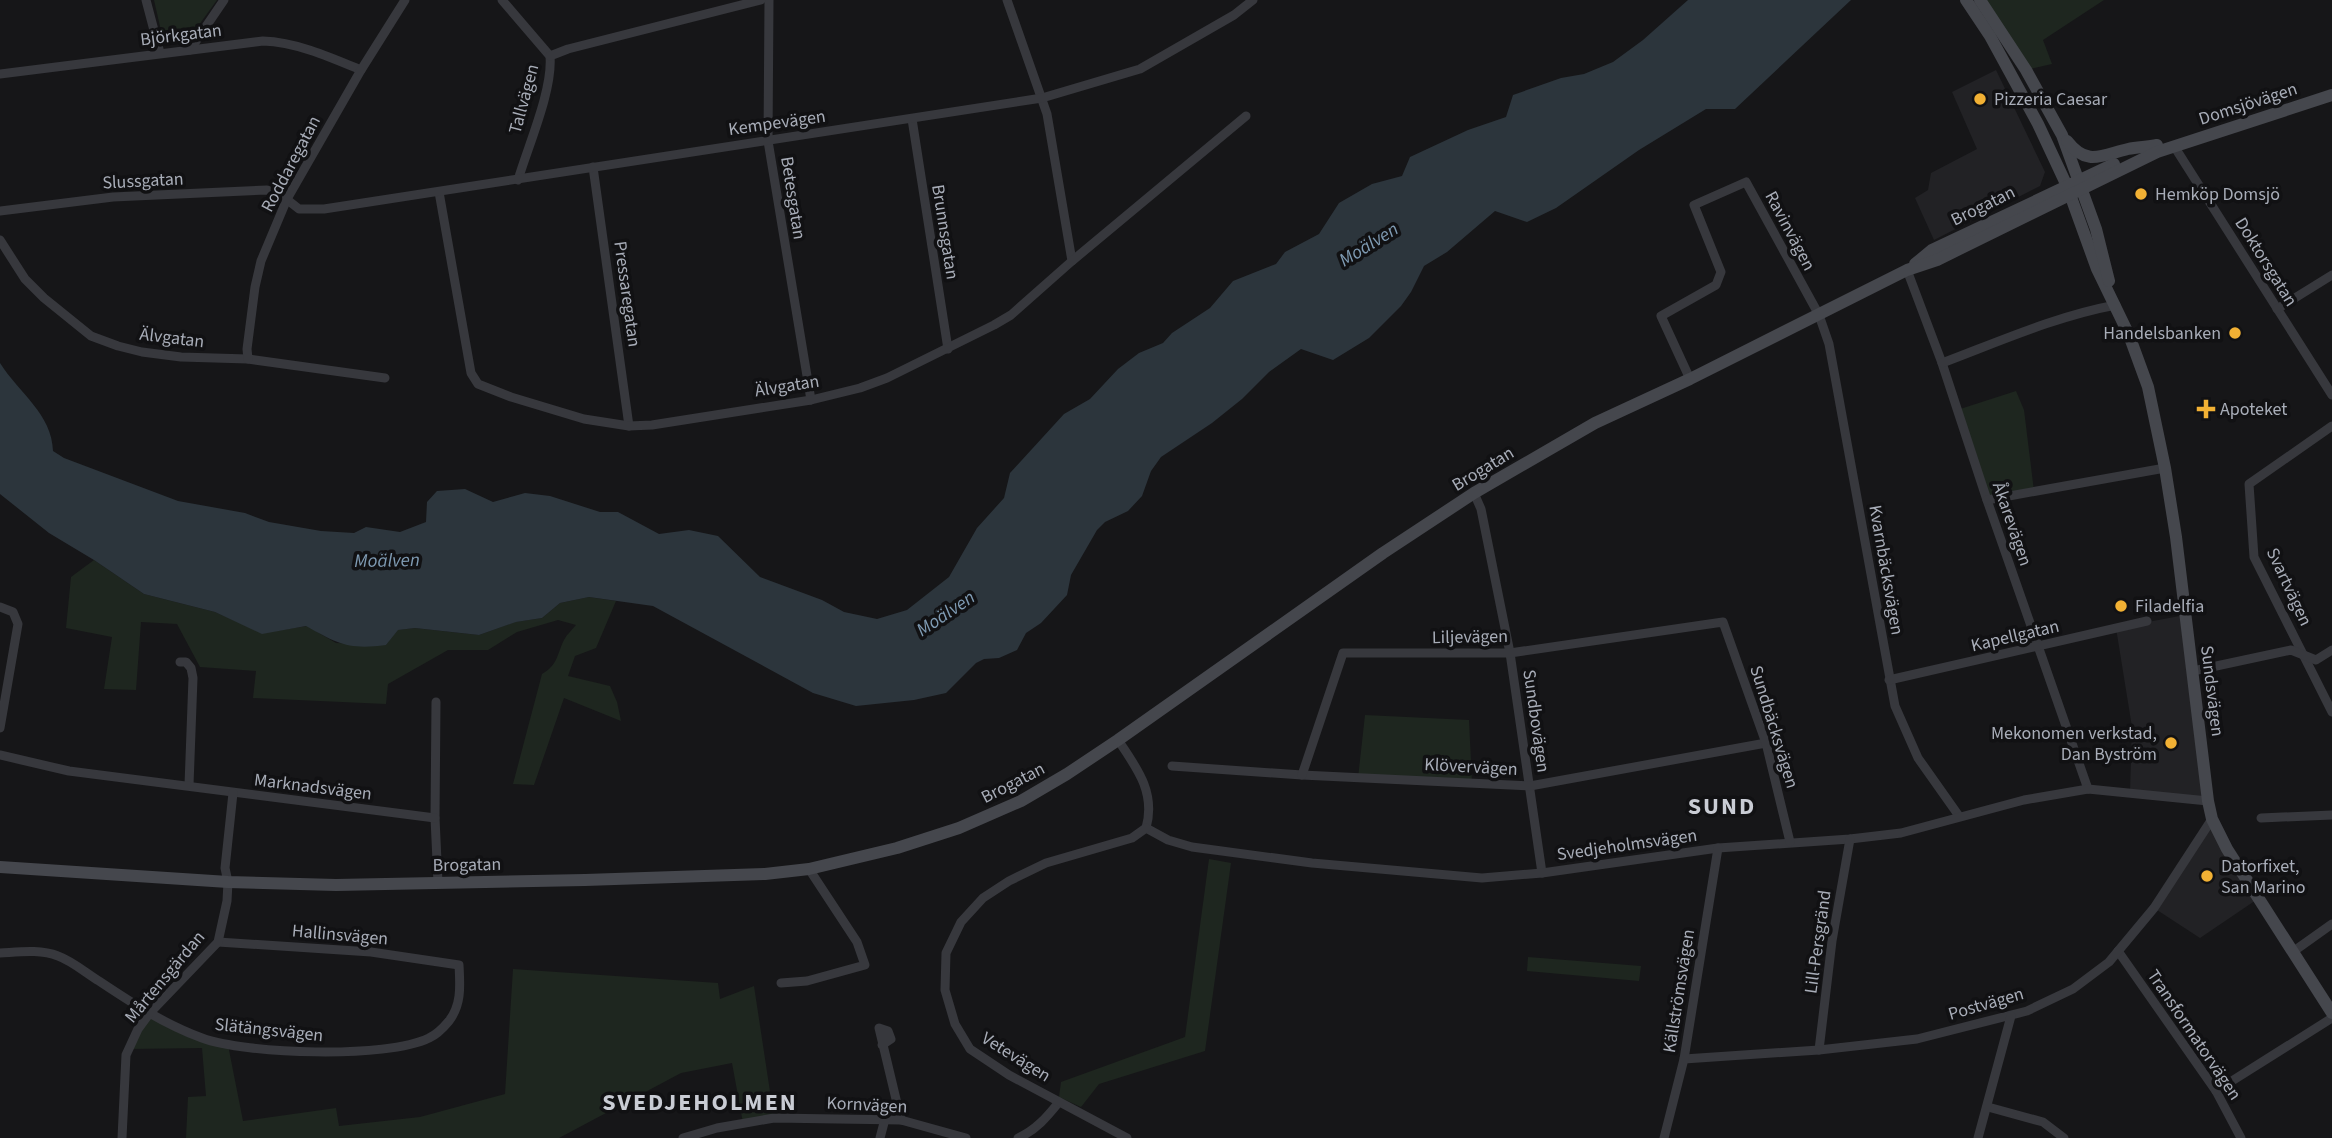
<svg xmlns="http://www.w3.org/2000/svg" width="2332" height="1138" font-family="'Source Sans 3',sans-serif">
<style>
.built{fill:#222225}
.green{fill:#1e261f}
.water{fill:#2c353c}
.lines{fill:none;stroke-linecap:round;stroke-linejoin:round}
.street{stroke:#37383d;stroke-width:9}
.secondary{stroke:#45474d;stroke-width:12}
.poi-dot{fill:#f2b134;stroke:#111113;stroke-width:2.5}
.labels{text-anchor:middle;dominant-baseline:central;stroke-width:7;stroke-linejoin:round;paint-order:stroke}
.street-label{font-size:18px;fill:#a8adb8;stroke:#111113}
.poi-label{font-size:18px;fill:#a8adb8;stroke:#111113;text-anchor:start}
.water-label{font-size:19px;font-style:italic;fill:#7f9bb3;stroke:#111113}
.district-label{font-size:24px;font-weight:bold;letter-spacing:2px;fill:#c9ccd4;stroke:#111113}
</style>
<rect width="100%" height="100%" fill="#161618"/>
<g class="built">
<polygon points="1996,70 2045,172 2040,186 1934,240 1915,198 1928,190 1931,173 1977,149 1952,92"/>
<polygon points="2185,615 2208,801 2130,793 2132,727 2116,628"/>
<polygon points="2212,819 2259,898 2200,938 2154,908"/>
</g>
<g class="green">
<polygon points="154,0 217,0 188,40 164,44"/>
<polygon points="1980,0 2104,0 2043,40 2052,64 2026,70"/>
<polygon points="2016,391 2024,410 2034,491 1987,500 1957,410"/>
<path d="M94,560L144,594L215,612L262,633L307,626L336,643L386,645L397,630L415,628L479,635L515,622L542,618L560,603L589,597L616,601L596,648L575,656L568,676L610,686L617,702L621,721L564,698L534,785L513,784L542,674C558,665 557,654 564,640C567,634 572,630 576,625L558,620L517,632L488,650H448L388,684L386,704L253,698L256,671L200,667L177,624L141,622L136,690L104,689L112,637L66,628L71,577Z"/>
<polygon points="1365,715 1469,720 1472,783 1358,778"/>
<polygon points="1209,859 1231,863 1205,1051 1099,1084 1081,1107 1059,1097 1061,1082 1185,1037"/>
<polygon points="1528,957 1641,966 1639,981 1527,971"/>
<polygon points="513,969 718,983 720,999 754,986 774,1118 743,1123 732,1063 681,1073 559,1138 186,1138 188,1097 206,1096 202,1048 129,1049 149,1014 228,1045 243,1121 336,1108 339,1126 420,1117 505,1094"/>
</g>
<path class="water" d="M1688,0H1851L1735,109H1706L1639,150L1556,208L1527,222L1495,211L1447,252L1424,266L1411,292L1401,306L1369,338L1333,360L1301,349L1269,372L1242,399L1212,423L1161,457L1151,471L1142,496L1128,511L1105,522L1097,530L1071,575L1067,595L1041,623L1026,633L1017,650L999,658L984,659L976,663L946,693L914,700L856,706L813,693L653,606L589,597L560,603L542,618L516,622L479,635L415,628L398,630L386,645C349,650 338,644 306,626L262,634L215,612L144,594L94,560L49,533L0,494V363C19,393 52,414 53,451L64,458L178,501L245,513L269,522L321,531L354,533L366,527L400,532L426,522L427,502L437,491L465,489L493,502L525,493L550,496L600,512H618L659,534L689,530L718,536L760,577L822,600L844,612L877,619L907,610L949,577L977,528L1004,498L1010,473L1064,414L1090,399L1118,369L1139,353L1163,343L1172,333L1210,308L1233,281L1276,264L1285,252L1319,234L1339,203L1372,184L1402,176L1410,157L1468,130L1506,117L1513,95L1561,78L1584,74L1613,62L1643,40Z"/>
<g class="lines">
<g class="street">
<polyline points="146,0 160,53"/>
<path d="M502,0L550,56C553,90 528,146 518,180"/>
<polyline points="769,0 768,141 811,400"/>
<polyline points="1007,0 1047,114 1072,261"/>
<polyline points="190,50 224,0"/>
<polyline points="550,56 568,49 761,0"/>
<path d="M0,74L263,41C296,42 330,57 361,70"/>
<polyline points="912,119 948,349"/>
<polyline points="2174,146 2332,395"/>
<polyline points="593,167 629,426"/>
<polyline points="439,192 471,373 478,384 511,397 584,419 629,426 652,425 811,400 860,388 887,378 994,325 1011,315 1072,261 1246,116"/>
<polyline points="0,211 113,197 267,190 280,194 299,209 324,209 1042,98 1140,69 1234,15 1253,0"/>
<polyline points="0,240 25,279 44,298 91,336 118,346 142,352 181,357 248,359 385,378"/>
<polyline points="1907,270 1942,363 1987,500 2088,789"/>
<polyline points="2277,309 2332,275"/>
<polyline points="248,359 247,349 255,287 261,261 287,199 361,70 405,0"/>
<path d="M1942,363C1998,342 2056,316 2116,305"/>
<polyline points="1690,379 1661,316 1716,285 1721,272 1694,205 1746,182 1819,315 1829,344 1895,706 1918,758 1959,816"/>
<polyline points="2332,426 2249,484 2254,557 2332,712"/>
<polyline points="1474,493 1481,509 1510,653 1542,873"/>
<polyline points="1987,500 2165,468"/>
<polyline points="0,607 13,612 18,624 0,728"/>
<polyline points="180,662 186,662 191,668 193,678 189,785"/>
<polyline points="2193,671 2291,650 2316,660 2332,650"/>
<polyline points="1889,680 2147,621"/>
<polyline points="436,702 435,818 438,883"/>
<path d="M1118,740C1137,768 1156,793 1146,828L1168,840L1192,847L1312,863L1482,878L1542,873L1718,848L1850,839L1901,833L2024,800L2088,789L2208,801"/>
<polyline points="0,755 69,771 435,818"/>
<polyline points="1172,766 1302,775 1530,786 1766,743"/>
<polyline points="1302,775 1343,653 1510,653 1723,622 1766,743 1790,842"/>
<polyline points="2261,818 2332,815"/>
<polyline points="2118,951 2216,1091 2241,1138"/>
<polyline points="2294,951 2332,924"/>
<path d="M0,953C19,952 40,949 58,956C72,961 86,973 99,981C132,1003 164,1024 202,1038C245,1054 387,1059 429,1038C436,1035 444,1027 449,1021C462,1004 460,985 459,965L371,952L218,942"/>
<polyline points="781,983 807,981 865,965 857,942 809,869"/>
<polyline points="882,1045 891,1039 888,1031 879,1028 901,1120"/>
<polyline points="1819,1050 1832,941 1850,839"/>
<polyline points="1684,1059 1819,1050 1917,1039 2027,1011 2073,989 2109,962 2154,908 2212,819"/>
<polyline points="2216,1091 2332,1018"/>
<polyline points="1988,1107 2043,1122 2064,1138"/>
<polyline points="122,1138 126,1055 138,1029 149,1014 218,942 227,901 228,882 225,868 233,793"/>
<polyline points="683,1138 717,1128 774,1118 901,1120 966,1138"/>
<polyline points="880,1138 885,1119"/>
<path d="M1018,1138C1036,1130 1047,1117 1059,1102"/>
<polyline points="1127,1138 1009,1075 970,1049 955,1024 945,990 946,953 961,922 983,898 1009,881 1046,863 1132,838 1146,828"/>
<polyline points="1664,1138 1684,1059 1718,848"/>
<polyline points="1978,1138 2011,1016"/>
</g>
<g class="secondary">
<polyline points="1966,0 1990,36 2038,124 2067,186 2097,269 2129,335 2148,387 2165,468 2176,537 2208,801 2212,819 2227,849 2332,1013"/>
<polyline points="1980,0 2026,70 2062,135 2096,229 2109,281"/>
<path d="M2067,141C2087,167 2102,155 2128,149C2137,147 2147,147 2157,145"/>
<polyline points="1915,264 1932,250 2114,164"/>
<polyline points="0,867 228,882 336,885 585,880 765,874 809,869 897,848 959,828 1021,801 1067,774 1118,740 1383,553 1474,493 1595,423 1690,379 1907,270 1937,260 2157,152 2332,95"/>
</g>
</g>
<g class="poi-dot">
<circle cx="1980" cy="99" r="7"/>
<circle cx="2141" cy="194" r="7"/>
<circle cx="2235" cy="333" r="7"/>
<path d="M2202.5 398.5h7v7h7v7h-7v7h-7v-7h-7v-7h7z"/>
<circle cx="2121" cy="606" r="7"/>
<circle cx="2171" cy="743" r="7"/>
<circle cx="2207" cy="876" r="7"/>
</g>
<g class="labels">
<g class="street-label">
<text transform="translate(181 35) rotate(-7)">Björkgatan</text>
<text transform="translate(524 99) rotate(-75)">Tallvägen</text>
<text transform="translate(2248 104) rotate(-18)">Domsjövägen</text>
<text transform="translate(777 123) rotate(-8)">Kempevägen</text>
<text transform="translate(291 164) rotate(-62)">Roddaregatan</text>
<text transform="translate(143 181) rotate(-3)">Slussgatan</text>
<text transform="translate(793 198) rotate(81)">Betesgatan</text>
<text transform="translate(1983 206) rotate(-26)">Brogatan</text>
<text transform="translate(1790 231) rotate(62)">Ravinvägen</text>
<text transform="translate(945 232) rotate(81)">Brunnsgatan</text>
<text transform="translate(2266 262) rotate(58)">Doktorsgatan</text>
<text transform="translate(627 294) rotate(82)">Pressaregatan</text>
<text transform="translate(172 338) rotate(7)">Älvgatan</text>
<text transform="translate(787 386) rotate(-9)">Älvgatan</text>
<text transform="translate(1483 469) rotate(-31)">Brogatan</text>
<text transform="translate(2012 524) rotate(71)">Åkarevägen</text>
<text transform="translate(1886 570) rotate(80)">Kvarnbäcksvägen</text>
<text transform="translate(2289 587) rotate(65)">Svartvägen</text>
<text transform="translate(2015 636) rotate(-13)">Kapellgatan</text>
<text transform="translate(1470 637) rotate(-1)">Liljevägen</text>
<text transform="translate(2212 691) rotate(83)">Sundsvägen</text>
<text transform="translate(1536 721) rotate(82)">Sundbovägen</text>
<text transform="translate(1774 727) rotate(73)">Sundbäcksvägen</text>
<text transform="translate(1471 767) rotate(3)">Klövervägen</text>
<text transform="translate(1013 783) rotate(-27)">Brogatan</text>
<text transform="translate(313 787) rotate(7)">Marknadsvägen</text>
<text transform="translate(1627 845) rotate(-8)">Svedjeholmsvägen</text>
<text transform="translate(467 865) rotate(-1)">Brogatan</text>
<text transform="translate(340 935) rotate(5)">Hallinsvägen</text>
<text transform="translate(1818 942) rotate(-82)">Lill-Persgränd</text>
<text transform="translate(165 977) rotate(-50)">Mårtensgärdan</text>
<text transform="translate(1679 991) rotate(-81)">Källströmsvägen</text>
<text transform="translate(1986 1004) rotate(-16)">Postvägen</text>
<text transform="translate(269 1030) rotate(6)">Slätängsvägen</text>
<text transform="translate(2194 1035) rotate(56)">Transformatorvägen</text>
<text transform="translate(1016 1057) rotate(32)">Vetevägen</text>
<text transform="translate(867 1105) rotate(3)">Kornvägen</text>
</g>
<g class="poi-label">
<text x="1994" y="99">Pizzeria Caesar</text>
<text x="2155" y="194">Hemköp Domsjö</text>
<text x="2221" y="333" text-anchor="end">Handelsbanken</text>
<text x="2220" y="409">Apoteket</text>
<text x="2135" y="606">Filadelfia</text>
<text x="2157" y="733" text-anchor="end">Mekonomen verkstad,<tspan x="2157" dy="21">Dan Byström</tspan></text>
<text x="2221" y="866">Datorfixet,<tspan x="2221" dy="21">San Marino</tspan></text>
</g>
<g class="water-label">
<text transform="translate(1369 245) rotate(-32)">Moälven</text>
<text transform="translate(387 561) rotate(-1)">Moälven</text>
<text transform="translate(946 614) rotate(-34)">Moälven</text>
</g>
<g class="district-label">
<text x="1722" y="806">SUND</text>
<text x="700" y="1102">SVEDJEHOLMEN</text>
</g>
</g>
</svg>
